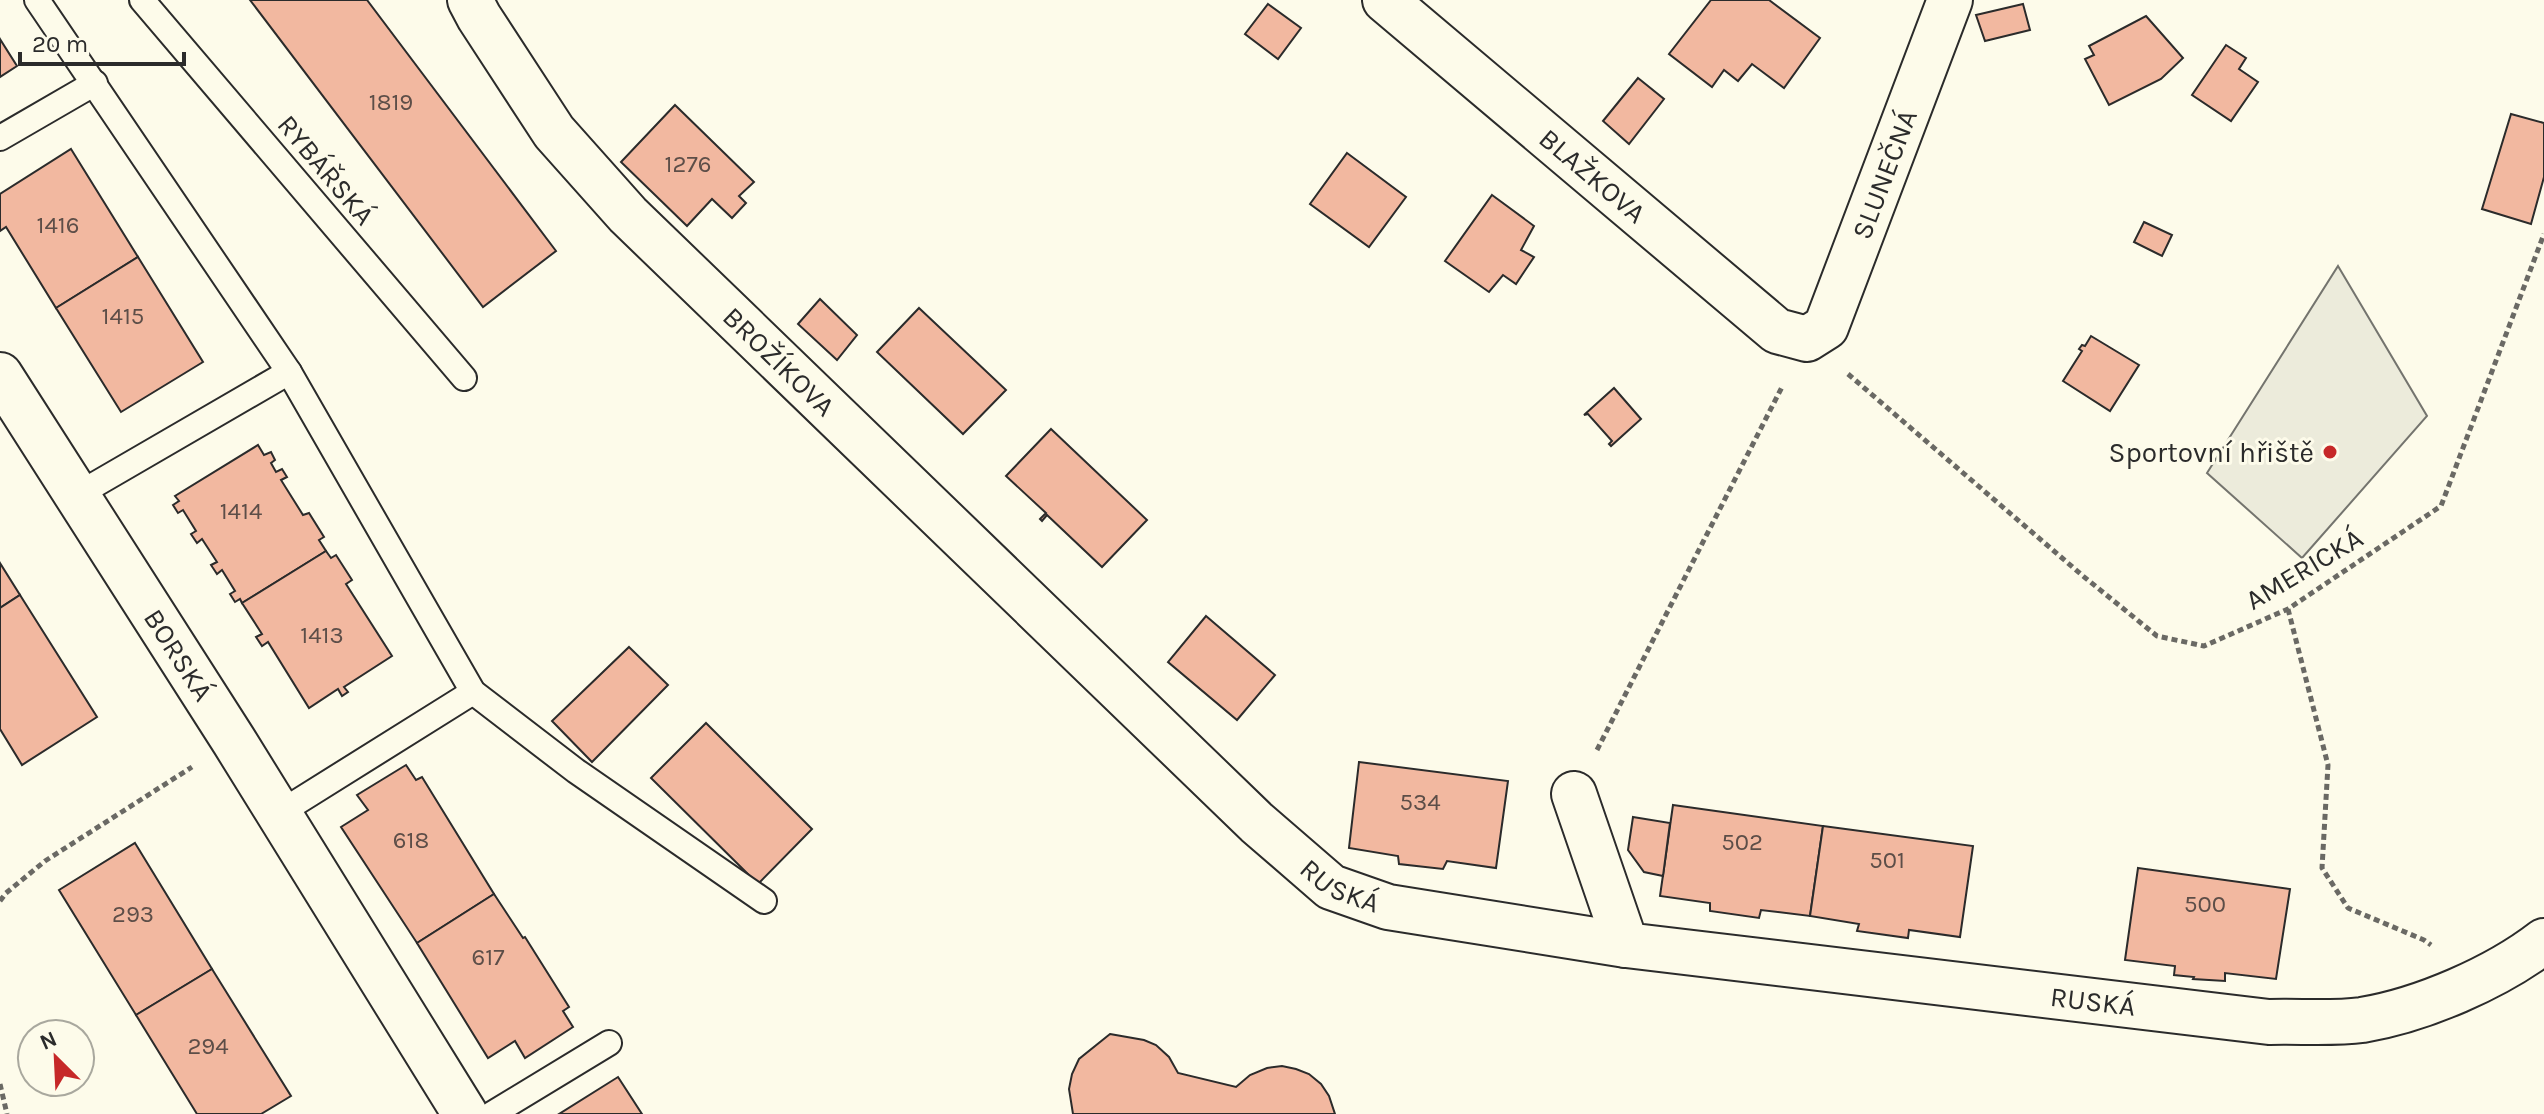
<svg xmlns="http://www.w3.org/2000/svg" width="2544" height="1114" font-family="Karla,sans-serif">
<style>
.green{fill:#ecebdb;stroke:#74746e;stroke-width:2}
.building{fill:#f2b8a0;stroke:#2b2b2b;stroke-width:2}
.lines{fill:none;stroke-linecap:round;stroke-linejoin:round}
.service-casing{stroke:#2b2b2b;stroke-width:28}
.minor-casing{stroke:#2b2b2b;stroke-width:48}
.tertiary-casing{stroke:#2b2b2b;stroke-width:48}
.path{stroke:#6a6964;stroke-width:5;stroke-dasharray:6 4;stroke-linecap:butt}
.service{stroke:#fdfbea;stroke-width:24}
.minor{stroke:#fdfbea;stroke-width:44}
.tertiary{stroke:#fdfbea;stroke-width:44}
.poi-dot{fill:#c62828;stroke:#fdfbea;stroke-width:3}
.labels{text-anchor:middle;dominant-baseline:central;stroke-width:6;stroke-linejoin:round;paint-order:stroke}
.number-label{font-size:24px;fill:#5d4e48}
.street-label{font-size:28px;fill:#2b2b2b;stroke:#fdfbea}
.poi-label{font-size:28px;fill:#2b2b2b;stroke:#fdfbea;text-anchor:end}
</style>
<rect width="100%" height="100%" fill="#fdfbea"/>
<polygon class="green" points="2338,266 2427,416 2302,558 2207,473"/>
<g class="building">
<polygon points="250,0 367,0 556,251 483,307"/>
<polygon points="1711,0 1769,0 1820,38 1784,88 1752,64 1738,81 1724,70 1712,87 1669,54"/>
<polygon points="1268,4 1301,28 1278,59 1245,34"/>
<polygon points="2023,4 2030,30 1985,41 1976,15"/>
<polygon points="2146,16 2183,58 2161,79 2109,105 2085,59 2094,55 2089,46"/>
<polygon points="0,39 17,66 0,77"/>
<polygon points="2226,45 2246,58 2239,69 2258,82 2231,121 2192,95"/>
<polygon points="1638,78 1664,99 1629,144 1603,121"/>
<polygon points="675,105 754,182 739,196 746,203 732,218 712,199 687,226 621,162"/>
<polygon points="2511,114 2544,123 2544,177 2531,224 2482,209"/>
<polygon points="71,149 138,257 56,308 6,227 0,231 0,194"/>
<polygon points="1347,153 1406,197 1369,247 1310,204"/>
<polygon points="1492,195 1534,226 1521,250 1534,257 1516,284 1503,275 1489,292 1445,261"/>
<polygon points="2144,222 2172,235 2162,256 2134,242"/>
<polygon points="138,257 203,362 121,412 56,308"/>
<polygon points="820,299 857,335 837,360 798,324"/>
<polygon points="919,308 1006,390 963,434 877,352"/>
<polygon points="2091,336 2139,365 2110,411 2063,381 2082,351 2079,349 2082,345 2085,346"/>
<polygon points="1614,388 1641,419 1611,446 1609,444 1612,441 1588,414 1584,415"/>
<polygon points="1051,429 1147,520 1102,567 1047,515 1042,521 1040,519 1046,513 1006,476"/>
<polygon points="258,445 264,455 271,452 275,460 271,463 276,472 282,469 287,477 281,480 303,515 309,513 324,537 319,540 326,551 242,603 240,599 235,602 230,594 235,591 222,570 217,574 211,565 217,562 202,539 197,543 191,534 196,531 183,510 178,513 173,505 179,501 175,496"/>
<polygon points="326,551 331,558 336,555 352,580 346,584 392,656 344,687 348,692 342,696 338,689 309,708 268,642 262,646 256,637 262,634 242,603"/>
<polygon points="0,563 20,595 0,608"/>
<polygon points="20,595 97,717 22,765 0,729 0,608"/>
<polygon points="1206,616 1275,675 1237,720 1168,662"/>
<polygon points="629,647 668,685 592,762 552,721"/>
<polygon points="706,723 812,829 758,884 651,778"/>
<polygon points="1359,762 1508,781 1496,868 1447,861 1443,869 1399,864 1398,856 1349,848"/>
<polygon points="406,765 416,780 422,777 494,894 417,943 341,827 368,810 357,795"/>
<polygon points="1673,805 1823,826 1810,916 1761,910 1759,918 1710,911 1710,903 1660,896"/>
<polygon points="1633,817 1670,823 1663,876 1644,872 1628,850"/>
<polygon points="1823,826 1973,846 1960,937 1909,930 1908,938 1857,931 1859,924 1810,916"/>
<polygon points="135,843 212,969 136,1015 59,890"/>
<polygon points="2138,868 2290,889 2276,979 2225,973 2225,981 2193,979 2194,977 2174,975 2175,966 2125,960"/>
<polygon points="494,894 523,938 525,937 569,1007 563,1011 573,1027 525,1058 515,1041 488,1058 417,943"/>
<polygon points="212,969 291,1096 261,1114 197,1114 136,1015"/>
<polygon points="1110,1034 1144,1040 1156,1045 1169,1057 1178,1073 1236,1087 1250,1075 1267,1068 1282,1066 1296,1069 1309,1074 1321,1084 1329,1096 1335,1114 1073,1114 1069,1089 1072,1074 1079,1059"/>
<polygon points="618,1077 642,1114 559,1114"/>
</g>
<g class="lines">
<defs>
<g id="service">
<polyline points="37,0 289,372 473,692 576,771 764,901"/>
<polyline points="142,0 464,378"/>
<polyline points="0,138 95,83"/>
<polyline points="77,495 289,372"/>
<polyline points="278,814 473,692"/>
<polyline points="492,1114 609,1043"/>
</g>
<g id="minor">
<path id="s1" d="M470,0L479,17L554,132L628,215L1257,823L1331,887L1388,907L1626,945"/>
<path id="s2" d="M1385,0L1777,331L1807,339L1826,327L1950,0"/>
<path id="s3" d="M1574,794L1626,945L2269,1022C2299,1021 2332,1024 2362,1020C2422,1010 2496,978 2544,941"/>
</g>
<g id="tertiary">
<path id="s4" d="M0,375L234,741L465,1114"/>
</g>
</defs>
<use href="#service" class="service-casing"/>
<use href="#minor" class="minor-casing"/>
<use href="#tertiary" class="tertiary-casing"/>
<g class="path">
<polyline points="1848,374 2083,576 2157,636 2204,646 2288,609 2441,506 2544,234"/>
<polyline points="2288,609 2328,765 2322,868 2348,908 2424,940 2431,945"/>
<polyline points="1597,750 1783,385"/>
<polyline points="0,901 6,893 45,861 192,767"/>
<polyline points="0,1084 7,1114"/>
</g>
<use href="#service" class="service"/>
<use href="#minor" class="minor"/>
<use href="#tertiary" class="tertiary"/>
</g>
<circle class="poi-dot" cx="2330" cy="452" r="8"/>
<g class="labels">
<g class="number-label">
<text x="391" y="102">1819</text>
<text x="688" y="164">1276</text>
<text x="58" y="225">1416</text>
<text x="123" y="316">1415</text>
<text x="241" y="511">1414</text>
<text x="322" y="635">1413</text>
<text x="1420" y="802">534</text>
<text x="411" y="840">618</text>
<text x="1742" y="842">502</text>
<text x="1887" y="860">501</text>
<text x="2205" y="904">500</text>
<text x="133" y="914">293</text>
<text x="488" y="957">617</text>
<text x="208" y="1046">294</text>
</g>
<g class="street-label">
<text transform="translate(326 170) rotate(50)">RYBÁŘSKÁ</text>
<text stroke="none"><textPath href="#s2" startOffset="730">SLUNEČNÁ</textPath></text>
<text stroke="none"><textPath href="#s2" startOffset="272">BLAŽKOVA</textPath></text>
<text stroke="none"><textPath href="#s1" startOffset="478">BROŽÍKOVA</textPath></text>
<text transform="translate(2304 569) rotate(-31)">AMERICKÁ</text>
<text stroke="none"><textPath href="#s4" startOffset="332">BORSKÁ</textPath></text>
<text stroke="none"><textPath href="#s1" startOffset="1248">RUSKÁ</textPath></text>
<text stroke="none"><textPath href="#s3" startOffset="630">RUSKÁ</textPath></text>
</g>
<g class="poi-label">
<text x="2314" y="452">Sportovní hřiště</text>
</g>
</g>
<g transform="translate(56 1058) rotate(336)"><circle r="38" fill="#fdfbea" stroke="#a9a89e" stroke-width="2"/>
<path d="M0-6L14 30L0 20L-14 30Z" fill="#c62828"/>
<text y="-12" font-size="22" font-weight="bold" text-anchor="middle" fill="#2b2b2b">N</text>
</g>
<path d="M20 52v12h164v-12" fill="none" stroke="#2b2b2b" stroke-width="4"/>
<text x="32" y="52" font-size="24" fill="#2b2b2b" stroke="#fdfbea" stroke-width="6" paint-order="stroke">20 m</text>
</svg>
